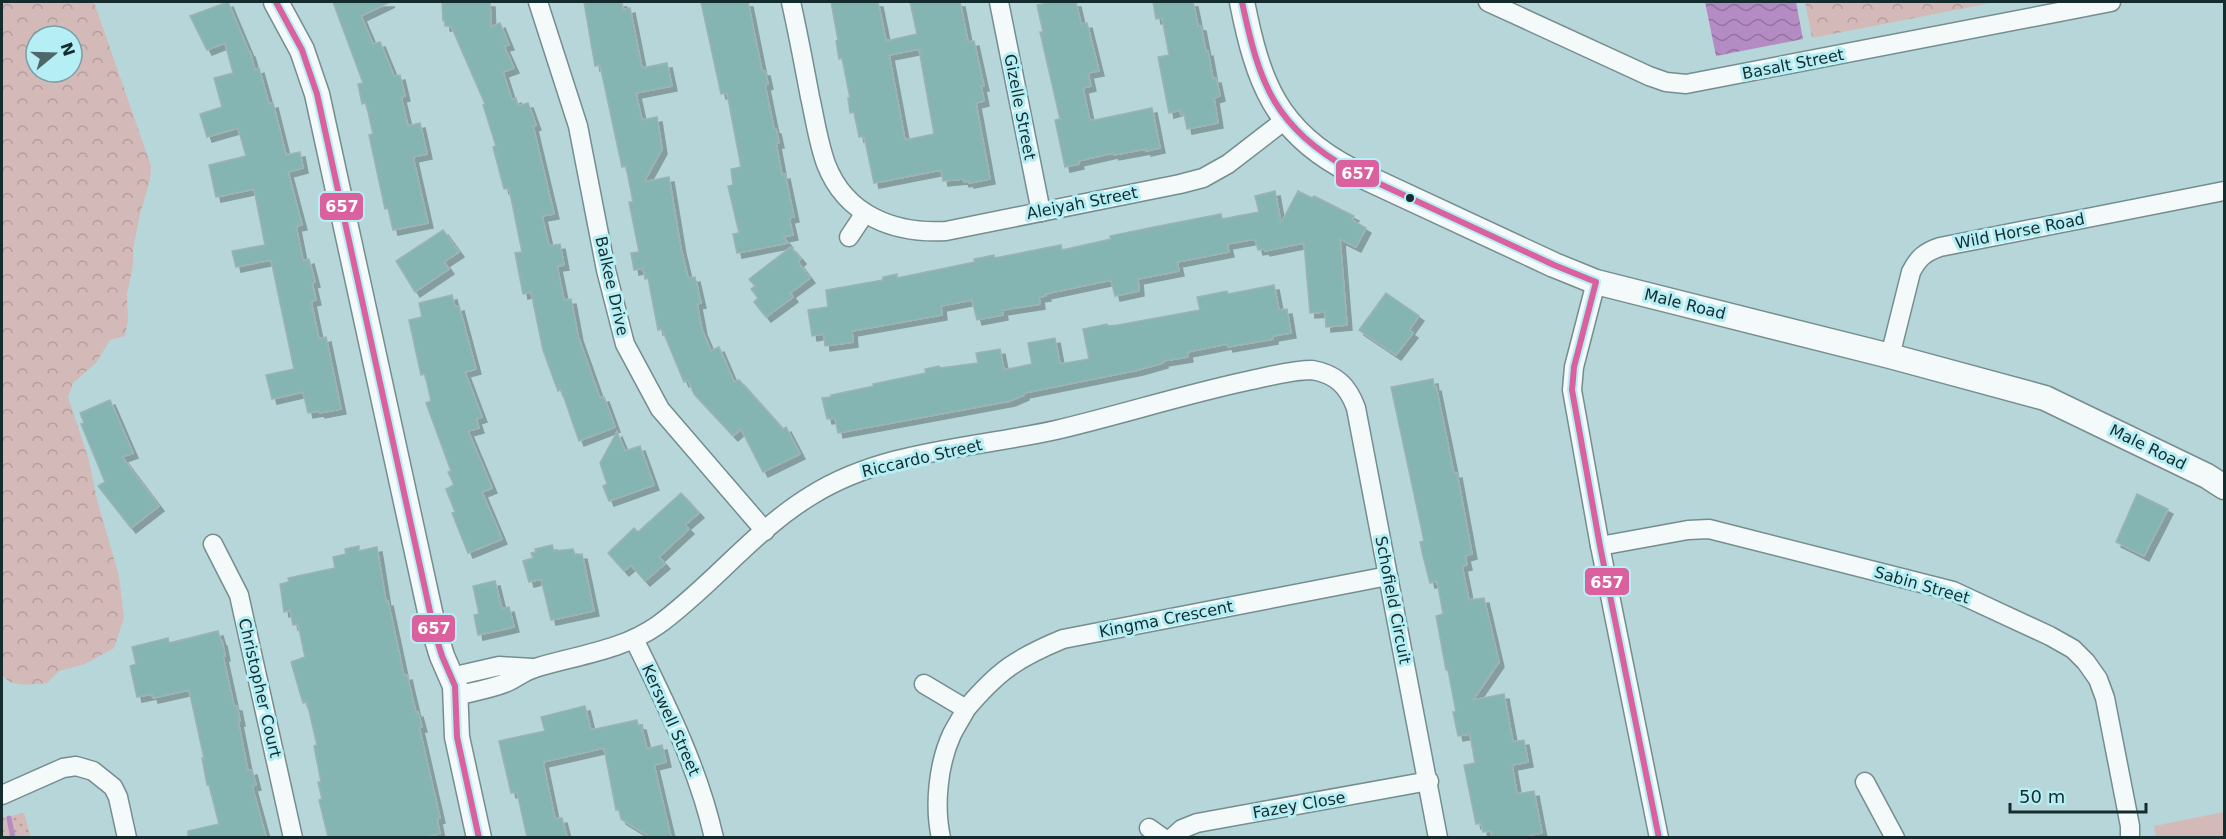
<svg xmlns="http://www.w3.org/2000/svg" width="2226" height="839" font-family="'DejaVu Sans',sans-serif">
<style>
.grass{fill:url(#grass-dots)}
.forest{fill:url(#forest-crowns);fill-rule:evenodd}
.green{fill:#d3b9b7}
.water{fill:url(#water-waves)}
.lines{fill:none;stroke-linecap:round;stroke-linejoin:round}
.stream{stroke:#b48cc3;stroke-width:5}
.building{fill:#84b5b3;stroke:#9cb3b3;stroke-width:1.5;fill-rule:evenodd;filter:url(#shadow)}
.street-casing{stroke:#758d8f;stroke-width:21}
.secondary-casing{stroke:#758d8f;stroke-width:27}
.street{stroke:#f4f9f9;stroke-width:18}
.secondary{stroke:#f4f9f9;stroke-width:24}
.bus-1-casing{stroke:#b5eef4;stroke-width:10}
.bus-1{stroke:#da609e;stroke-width:6}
.bus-dot{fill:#152c2e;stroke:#b5eef4;stroke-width:2}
.labels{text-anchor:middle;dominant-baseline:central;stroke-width:6;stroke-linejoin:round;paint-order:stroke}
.street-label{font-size:16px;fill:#152c2e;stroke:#b5eef4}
.line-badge{stroke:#b5eef4;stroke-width:2}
.badge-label{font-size:16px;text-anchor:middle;font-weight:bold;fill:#fff}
</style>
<defs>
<pattern id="grass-dots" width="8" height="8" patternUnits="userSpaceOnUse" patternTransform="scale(1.5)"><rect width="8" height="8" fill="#d3b9b7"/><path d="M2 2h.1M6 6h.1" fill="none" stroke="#b49f9e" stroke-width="1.8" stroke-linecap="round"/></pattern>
<pattern id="forest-crowns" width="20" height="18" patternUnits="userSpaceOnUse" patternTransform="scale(1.5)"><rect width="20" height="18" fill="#d3b9b7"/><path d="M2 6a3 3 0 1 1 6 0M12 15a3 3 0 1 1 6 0" fill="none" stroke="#b49f9e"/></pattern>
<pattern id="water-waves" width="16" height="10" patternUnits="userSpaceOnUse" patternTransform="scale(1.5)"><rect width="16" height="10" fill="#b48cc3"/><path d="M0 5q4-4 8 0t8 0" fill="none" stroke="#91739f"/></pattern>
<filter id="shadow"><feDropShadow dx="5" dy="5" stdDeviation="0" flood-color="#0004"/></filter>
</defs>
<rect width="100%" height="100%" fill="#b7d6d9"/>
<polygon class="grass" points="24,813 31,837 2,837 2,818"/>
<g class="forest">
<path d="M2,2H94L151,166L150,180L140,214L133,249V265L127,294L128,321L125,336L110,340L96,363L73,383L68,397L89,460L97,500L119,576L124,618L114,648L85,664L59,671L47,683C33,684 10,689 2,674ZM36,36H72V72H36Z"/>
<polygon points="1805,2 1996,2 1812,38"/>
</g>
<polygon class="green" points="2224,812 2224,837 2156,837 2154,826"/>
<polygon class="water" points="1705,2 1796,2 1803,39 1716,56"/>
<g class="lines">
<polyline class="stream" points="9,818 13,838"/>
</g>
<g class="building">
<polygon points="228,2 249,52 250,52 255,70 259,68 269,104 273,103 286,155 300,152 303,168 288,172 302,225 296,226 303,261 309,259 315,282 312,283 316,300 311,301 319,339 326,337 341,409 320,413 319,411 308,413 303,392 272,399 266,375 294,369 271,260 236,267 232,251 265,245 254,189 216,197 209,165 246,156 238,128 207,137 200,114 222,107 214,78 233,73 225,43 207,50 190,16"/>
<polygon points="333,2 390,2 361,16 373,44 380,42 394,76 400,75 405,96 401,97 408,126 420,123 427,154 413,157 428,223 393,230 388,208 385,209 369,135 373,134 366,103 362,104 358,84 363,83"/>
<polygon points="442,2 490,2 491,27 500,23 509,45 504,46 514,68 503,72 512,100 516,98 518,106 528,103 536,125 533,126 554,214 542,216 549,246 560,244 564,265 557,266 564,300 571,299 578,336 600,398 604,397 615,427 579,441 561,389 558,391 543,350 531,292 523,294 515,253 522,252 509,188 504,189 493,147 496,146 483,105 485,104 451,26 445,26 445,21 443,21"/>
<polygon points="584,2 622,2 623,10 630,8 642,68 667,63 672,86 636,93 642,120 657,117 662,149 644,182 669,177 681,249 688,278 695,277 701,303 697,304 702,330 711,351 719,347 734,382 739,380 783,429 786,427 800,454 763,472 741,429 733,436 694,394 688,380 684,382 662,329 658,330 648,278 645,279 643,268 634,270 631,253 639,252 629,202 633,202 626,166 622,167 600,65 595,66"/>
<polygon points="701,2 748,2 762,71 765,71 768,84 765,85 774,129 776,129 779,143 776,143 782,175 785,174 794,217 789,218 793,235 783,237 788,243 737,253 733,234 739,233 728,186 733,185 731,169 741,167 727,93 721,94"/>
<path d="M831,2H878L886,41L917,34L910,2H960L968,42L974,41L984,86H981L984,101L976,103L990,179L969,183V181L964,182L963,179L943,181L941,170L874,183L864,136L859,137L854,112L850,113L848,98H850L842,58L839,59L836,41L838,40ZM919,49L934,134L905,140L889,55Z"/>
<polygon points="1053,2 1076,2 1081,24 1087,23 1099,71 1088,73 1091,86 1083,88 1090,121 1152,108 1160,148 1146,151 1146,149 1114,155 1113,153 1078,161 1079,164 1065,167 1055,120 1060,119 1040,32 1043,32 1037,5"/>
<polygon points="1153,2 1193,2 1198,26 1201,26 1206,52 1208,51 1213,79 1216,78 1220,96 1214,98 1218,123 1187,129 1184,114 1181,115 1180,110 1169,113 1158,57 1169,55 1162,18 1156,19"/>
<polygon points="1275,191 1281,223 1298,191 1312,198 1314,196 1354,216 1352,220 1366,228 1356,247 1340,239 1347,325 1326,327 1325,312 1310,313 1304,243 1265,251 1264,249 1258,250 1255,239 1227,244 1229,252 1177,262 1179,271 1138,279 1139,291 1115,296 1111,280 1045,294 1046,296 1039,297 1040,304 1002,310 1003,315 977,320 972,300 941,306 942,315 852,331 853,342 825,346 824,334 812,336 808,310 828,307 826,290 883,280 883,277 897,274 897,278 975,262 974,259 994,255 995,258 1061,245 1062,250 1111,239 1110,236 1154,227 1221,214 1222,219 1259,212 1255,196"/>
<polygon points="443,230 459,252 444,262 449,269 415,292 396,261"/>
<polygon points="791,247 801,259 798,262 810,278 790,293 793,297 766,317 754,302 758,298 751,289 755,286 749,279"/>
<polygon points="1274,285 1279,310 1287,309 1291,333 1273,336 1273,339 1228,347 1227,344 1187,352 1188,357 1163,361 1163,363 1138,370 1024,393 1024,395 1010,401 838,433 835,418 827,419 822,398 831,397 831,395 874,386 873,384 926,373 925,369 939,366 940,368 978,363 976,353 1000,349 1004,370 1032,364 1028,343 1055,338 1060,364 1089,359 1083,329 1107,324 1108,326 1118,325 1200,310 1197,297 1227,291 1228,294"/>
<polygon points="1386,293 1419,316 1409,330 1413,333 1396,355 1359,330"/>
<polygon points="452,295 455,307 459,306 476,369 465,372 482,417 476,419 479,428 468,431 492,488 482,492 502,539 468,553 452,513 455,512 446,489 454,485 448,472 451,471 426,403 431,401 425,374 421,375 409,320 422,317 419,303"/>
<polygon points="1433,379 1434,387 1436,386 1454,474 1457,473 1472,554 1465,556 1467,565 1462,566 1469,600 1484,598 1499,662 1473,700 1504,694 1513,742 1524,740 1528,762 1512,765 1517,794 1534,791 1542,833 1521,837 1492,837 1491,831 1483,832 1481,823 1476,824 1464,765 1475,763 1470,734 1458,736 1453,712 1456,712 1448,670 1446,670 1436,616 1443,614 1437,581 1430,583 1423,556 1420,542 1424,541 1391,387"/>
<polygon points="110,400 133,453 122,457 159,506 131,528 98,486 105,482 81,424 84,423 80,413"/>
<polygon points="617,432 625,451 640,446 654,485 609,501 603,486 607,484 600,463"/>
<polygon points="681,493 699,513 685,525 689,529 659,557 665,564 645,581 631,565 624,571 608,553 634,528 638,532"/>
<polygon points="2137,494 2168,509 2144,556 2116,542"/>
<polygon points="552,545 554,551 573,549 575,555 582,554 594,611 551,620 541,579 529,582 523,561 533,558 531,553 536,552 535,549"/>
<polygon points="359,546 359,551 377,547 386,602 388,601 404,676 407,675 416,713 418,712 422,727 419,727 440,818 437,819 440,834 423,837 328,837 319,800 322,799 318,782 321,782 314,746 317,745 307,702 303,703 291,662 305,657 298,624 293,625 290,610 284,612 280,584 289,582 288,578 335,568 333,557 346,554 345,549"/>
<polygon points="495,581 502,609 509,607 514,627 478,635 474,615 479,614 473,586"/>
<polygon points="218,631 221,641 222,641 225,656 223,656 234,706 237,706 240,721 238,721 248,771 252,770 256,785 252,786 266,837 188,837 188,831 219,824 209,785 207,785 202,758 204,758 189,690 153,698 152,694 137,697 130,666 136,664 132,647 168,638 169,643"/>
<polygon points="585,706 591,730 637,720 638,725 641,725 647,749 662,745 666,762 654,765 671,837 650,837 621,819 619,810 616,810 604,748 543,762 555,819 562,818 567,837 527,837 517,792 511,793 499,741 545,731 541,717"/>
</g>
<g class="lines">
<defs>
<g id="street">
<polyline points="538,2 578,126 606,270 625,344 660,409 765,531"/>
<path d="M791,2C798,33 804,65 810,97C815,119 818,142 826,164C846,216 895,234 946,231L1180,184L1203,178L1228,164L1285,120"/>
<polyline points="999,2 1041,212"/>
<polyline points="1488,2 1649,76 1666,82 1686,84 2111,2"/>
<polyline points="849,237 865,213"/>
<polyline points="1596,282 1574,367 1572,390 1600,546 1659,838"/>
<path d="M1890,356L1911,272C1918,258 1925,252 1940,247L2224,191"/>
<polyline points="213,544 239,595 293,838"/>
<polyline points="1600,546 1688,530 1709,529 1953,591 2050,636 2073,649 2086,662 2098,679 2105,698 2130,826 2130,838"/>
<path d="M634,639C666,704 698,767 714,838"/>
<polyline points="451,677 499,666 532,668"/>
<path d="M924,684L966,709C962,717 956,726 952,734C938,764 934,806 941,838"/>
<path d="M455,696C472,692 490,689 505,683C515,679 524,671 535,668C577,655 621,651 658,625C712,586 754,530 812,495C884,450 975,448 1056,430C1120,415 1182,395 1247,381C1268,377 1290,370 1312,370C1336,374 1348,386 1356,408L1438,838"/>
<path d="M966,709C998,671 1017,658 1063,639L1388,576"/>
<polyline points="1865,782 1895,838"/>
<polyline points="2,795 63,768 76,766 93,771 113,787 118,797 127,838"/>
<polyline points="1149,828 1163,838"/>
<polyline points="1172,838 1182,829 1197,823 1429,781"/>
</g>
<g id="secondary">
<polyline points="276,2 302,50 317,94 434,630 442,656 455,686 457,737 479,838"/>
<path d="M1242,2C1258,81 1275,132 1352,171L1554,265L1596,282L1890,356L2045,398L2207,476L2224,487"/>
</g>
</defs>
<use href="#street" class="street-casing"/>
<use href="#secondary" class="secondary-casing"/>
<use href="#street" class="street"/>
<use href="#secondary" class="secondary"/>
<defs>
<g id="bus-1">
<polyline points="276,2 302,50 317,94 434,630 442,656 455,686 457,737 479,838"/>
<path d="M1242,2C1260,86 1274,126 1352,171L1554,265L1596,282L1574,367L1572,390L1600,546L1659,838"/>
</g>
</defs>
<use href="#bus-1" class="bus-1-casing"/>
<use href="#bus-1" class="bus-1"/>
</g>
<circle class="bus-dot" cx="1410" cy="198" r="5"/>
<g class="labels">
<g class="street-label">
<text transform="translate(1793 64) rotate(-11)">Basalt Street</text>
<text transform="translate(1020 107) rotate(79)">Gizelle Street</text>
<text transform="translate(1082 203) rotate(-11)">Aleiyah Street</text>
<text transform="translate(2020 231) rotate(-11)">Wild Horse Road</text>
<text transform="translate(612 286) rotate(77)">Balkee Drive</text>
<text transform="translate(1685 304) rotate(14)">Male Road</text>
<text transform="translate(2148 447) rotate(26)">Male Road</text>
<text transform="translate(922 458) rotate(-13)">Riccardo Street</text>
<text transform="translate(1922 585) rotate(16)">Sabin Street</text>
<text transform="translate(1393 600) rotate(79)">Schofield Circuit</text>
<text transform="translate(1166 619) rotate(-11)">Kingma Crescent</text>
<text transform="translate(260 688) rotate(77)">Christopher Court</text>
<text transform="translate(671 720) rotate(66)">Kerswell Street</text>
<text transform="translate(1299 805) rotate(-10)">Fazey Close</text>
</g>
</g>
<g class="line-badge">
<rect x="1335" y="159" width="45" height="29" rx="6" fill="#da609e"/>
<rect x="319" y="192" width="45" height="29" rx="6" fill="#da609e"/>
<rect x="1584" y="567" width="46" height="29" rx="6" fill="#da609e"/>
<rect x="411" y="614" width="45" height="29" rx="6" fill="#da609e"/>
</g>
<g class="badge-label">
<text x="1358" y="179">657</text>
<text x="342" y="212">657</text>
<text x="1607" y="588">657</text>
<text x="434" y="634">657</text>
</g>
<rect width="2226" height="839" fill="none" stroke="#152c2e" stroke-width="6"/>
<g transform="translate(54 54) rotate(71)"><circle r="28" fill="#b5eef4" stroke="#75a0a5" stroke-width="1.5"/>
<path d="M0-4.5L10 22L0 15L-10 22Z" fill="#4e686a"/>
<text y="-9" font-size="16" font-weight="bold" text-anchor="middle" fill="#152c2e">N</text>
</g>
<path d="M2010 803v9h136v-9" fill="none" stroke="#152c2e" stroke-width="3"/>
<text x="2019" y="803" font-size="18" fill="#152c2e" stroke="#b5eef4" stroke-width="4.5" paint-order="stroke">50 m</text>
</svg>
